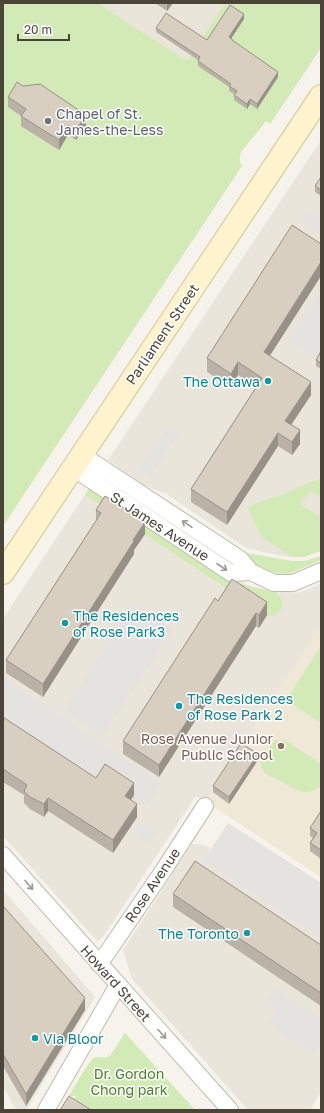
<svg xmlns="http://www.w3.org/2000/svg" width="324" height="1113" font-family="'Golos Text',sans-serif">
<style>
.residential{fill:#eae5da}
.education{fill:#efe8d6}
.green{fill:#d2eab5}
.parking{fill:#e5e3e0}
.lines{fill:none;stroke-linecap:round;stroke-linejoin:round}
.minor-casing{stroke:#c2bbae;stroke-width:18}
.secondary-casing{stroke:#d6c79b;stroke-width:24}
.minor{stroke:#fff;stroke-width:16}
.secondary{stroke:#fff3cd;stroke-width:22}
.wall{fill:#bab2a6}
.shaded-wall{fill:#979187}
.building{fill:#d8cfc1;stroke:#979187}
.oneway{stroke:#9c9892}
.worship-dot{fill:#6b7280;stroke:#fff;stroke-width:1.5}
.culture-dot{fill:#0f9aa8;stroke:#fff;stroke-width:1.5}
.education-dot{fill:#8d6e63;stroke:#fff;stroke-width:1.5}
.labels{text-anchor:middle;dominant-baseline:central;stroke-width:3;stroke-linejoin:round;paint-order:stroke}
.worship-label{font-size:14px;fill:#5b616d;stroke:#fff;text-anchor:start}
.street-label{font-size:14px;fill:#4b4439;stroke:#fff}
.culture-label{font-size:14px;fill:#0d838f;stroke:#fff;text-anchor:start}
.education-label{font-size:14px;fill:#785e54;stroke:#fff;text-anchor:end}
.park-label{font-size:14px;fill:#4a7f2a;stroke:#fff}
</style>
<rect width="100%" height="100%" fill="#f6f3ec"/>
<g class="residential">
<polygon points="97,3 225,3 187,61"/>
<polygon points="321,140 321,551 304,557 294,557 282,556 246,548 165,493 143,485 108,460"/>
<polygon points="90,487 235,581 253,587 276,591 298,593 321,584 321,626 205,801 196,796 105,934 101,939 97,941 3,836 3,619"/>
<polygon points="192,844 199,844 211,848 203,861 321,939 321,1092 310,1110 248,1110 132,979 123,950"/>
<polygon points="3,890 95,997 27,1109 23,1110 18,1109 14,1107 3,1086"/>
</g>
<polygon class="education" points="321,626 321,877 205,801"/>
<g class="green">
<path d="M3,3H97L187,61L225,3H321V48L270,124L266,121L242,151C239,156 239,160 242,166L3,526Z"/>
<polygon points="321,478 321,498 310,491 300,504 321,518 321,551 304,557 294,557 289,555 266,540 260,534 248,508 252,505 284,494"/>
<path d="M90,487L235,581L252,587L276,592L283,602C282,609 280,613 272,616L267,615L85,495Z"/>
<polygon points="159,495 247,553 292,561 305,561 321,556 321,560 289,574 275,573 264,570 158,498"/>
<polygon points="321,646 321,723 286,700"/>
<path d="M275,740L280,741L285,740L321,764C321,768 322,779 321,783C320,786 315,790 312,791C300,795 291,787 281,781C273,777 261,775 261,764C261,757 271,746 275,740Z"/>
<path d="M125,1033L195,1110H80L71,1104L76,1096H69C74,1088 88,1062 94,1058C100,1055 103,1060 110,1056Z"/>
</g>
<g class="parking">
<polygon points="310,209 321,217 321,234 301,221"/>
<polygon points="321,290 321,349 315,358 288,341"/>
<polygon points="167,427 179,434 150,476 139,468"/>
<polygon points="134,603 173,629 102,736 63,711"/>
<polygon points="3,677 161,784 145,808 3,715"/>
<polygon points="228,823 321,883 321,939 203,861"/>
<polygon points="144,824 156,832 148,845 136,836"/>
<polygon points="275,989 321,1019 321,1043 314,1054 268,1024 276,1010 266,1004"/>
</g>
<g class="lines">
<defs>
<g id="minor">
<polyline points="82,455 240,559 251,572"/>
<polyline points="73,468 231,573 251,572 274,583 293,583 321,571"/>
<polyline points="3,855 230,1110"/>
<polyline points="99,964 107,953 163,871 205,806"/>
<polyline points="46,1110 118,985"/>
</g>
<polyline id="secondary" points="3,573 321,96"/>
</defs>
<use href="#minor" class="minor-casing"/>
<use href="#secondary" class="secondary-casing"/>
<use href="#minor" class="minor"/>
<use href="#secondary" class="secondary"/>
</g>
<g class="wall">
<polygon points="155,3 173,3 167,11"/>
<polygon points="244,19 231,38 232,41 278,77 257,109 250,104 247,109 234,100 234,94 229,91 229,87 198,66 198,60 156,32 156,28 207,40"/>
<polygon points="8,97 86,125 76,140 68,135 59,150 21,126 21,116 8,107"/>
<polygon points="321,177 321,196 315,192 315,186"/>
<polygon points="321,351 321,369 316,366 316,360"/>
<polygon points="270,356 311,395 291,425 300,444 292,455 278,446 227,525 191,502 191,489 256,387 238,375 231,387 207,372 207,358"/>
<polygon points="96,510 145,534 134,550 134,554 43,697 6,673 6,660 96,521"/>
<polygon points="218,601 267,615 259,628 256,626 159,777 123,754 123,741"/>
<polygon points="3,717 96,778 134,795 131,800 137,817 113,853 48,811 44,817 30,809 24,803 24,795 3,782"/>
<polygon points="258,760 229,804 213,792 213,786"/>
<polygon points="321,811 321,859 310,851 310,843 313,838 310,836 310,828"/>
<polygon points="173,894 321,945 321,1006 173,907"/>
<polygon points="3,906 85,1010 26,1106 3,1066"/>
</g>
<g class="shaded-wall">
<polygon points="168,3 173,3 167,11 167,4"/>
<polygon points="244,14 244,19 229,42 229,37"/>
<polygon points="278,72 278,77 257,109 257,104"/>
<polygon points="250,99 250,104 247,109 247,104"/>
<polygon points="86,115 86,125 76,140 76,130"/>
<polygon points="68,125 68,135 59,150 59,140"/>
<polygon points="321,262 321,276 264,365 264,352"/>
<polygon points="238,362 238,375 231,387 231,374"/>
<polygon points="311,382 311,395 285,434 285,421"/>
<polygon points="300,430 300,444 292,455 292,442"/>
<polygon points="278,433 278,446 227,525 227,512"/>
<polygon points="145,522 145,534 134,550 134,554 43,697 43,684"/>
<polygon points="267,602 267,615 259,628 259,615"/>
<polygon points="256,613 256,626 159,777 159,765"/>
<polygon points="258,754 258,760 229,804 229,797"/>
<polygon points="134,783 134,795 125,809 125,796"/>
<polygon points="48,798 48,811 44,817 44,804"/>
<polygon points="137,804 137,817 113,853 113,840"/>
<polygon points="85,998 85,1010 26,1106 26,1094"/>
</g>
<g class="building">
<polygon points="230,5 244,14 229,37 232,39 232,40 278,72 257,104 250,99 247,104 234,95 237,91 229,86 231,84 198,61 200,57 156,28 166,13 207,40"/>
<polygon points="17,82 23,86 40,84 86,115 76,130 68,125 59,140 21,116 26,109 8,97"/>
<polygon points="321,177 321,190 315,186"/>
<polygon points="292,225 321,244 321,262 264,352 311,382 285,421 300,430 292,442 278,433 227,512 191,489 262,378 238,362 231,374 207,358"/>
<polygon points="321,351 321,363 316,360"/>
<polygon points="105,496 145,522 133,540 134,541 43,684 6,660 101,513 96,510"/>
<polygon points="232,579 267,602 259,615 256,613 159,765 123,741 215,598 218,601"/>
<polygon points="3,717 96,778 105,764 134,783 125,796 137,804 113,840 48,798 44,804 30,797 24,791 27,785 3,769"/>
<polygon points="241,743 258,754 229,797 213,786"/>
<polygon points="321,811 321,850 310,843 317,833 310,828"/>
<polygon points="195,861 321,945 321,993 173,894"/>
<polygon points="3,906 85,998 26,1094 3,1054"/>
<polygon points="69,1096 91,1110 60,1110"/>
</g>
<defs><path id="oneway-shaft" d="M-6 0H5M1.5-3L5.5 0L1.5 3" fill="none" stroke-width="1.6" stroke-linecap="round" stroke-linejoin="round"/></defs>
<g class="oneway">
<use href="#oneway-shaft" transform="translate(187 524) rotate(-146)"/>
<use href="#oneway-shaft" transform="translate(222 567) rotate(33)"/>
<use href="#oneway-shaft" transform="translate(29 885) rotate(49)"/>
<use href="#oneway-shaft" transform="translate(162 1034) rotate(48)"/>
</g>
<circle class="worship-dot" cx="48" cy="121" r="4"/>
<g class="culture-dot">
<circle cx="268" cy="381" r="4"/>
<circle cx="65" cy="623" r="4"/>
<circle cx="179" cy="706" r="4"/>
<circle cx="247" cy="933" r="4"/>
<circle cx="35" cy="1038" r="4"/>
</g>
<circle class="education-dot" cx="281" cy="746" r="4"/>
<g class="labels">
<g class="worship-label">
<text x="56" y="113">Chapel of St.<tspan x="56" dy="16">James-the-Less</tspan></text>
</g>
<g class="street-label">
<text transform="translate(162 334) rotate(-56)">Parliament Street</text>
<text transform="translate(160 526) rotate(33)">St James Avenue</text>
<text transform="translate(152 885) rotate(-56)">Rose Avenue</text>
<text transform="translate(116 983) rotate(48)">Howard Street</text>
</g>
<g class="culture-label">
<text x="260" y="381" text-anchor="end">The Ottawa</text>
<text x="73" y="615">The Residences<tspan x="73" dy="16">of Rose Park3</tspan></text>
<text x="187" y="698">The Residences<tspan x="187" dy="16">of Rose Park 2</tspan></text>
<text x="239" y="933" text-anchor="end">The Toronto</text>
<text x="43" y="1038">Via Bloor</text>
</g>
<g class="education-label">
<text x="273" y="738">Rose Avenue Junior<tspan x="273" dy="16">Public School</tspan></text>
</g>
<g class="park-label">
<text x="129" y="1073">Dr. Gordon<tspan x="129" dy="16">Chong park</tspan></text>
</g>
</g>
<rect width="324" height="1113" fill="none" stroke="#4b4439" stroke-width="8"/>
<path d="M18 34v6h51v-6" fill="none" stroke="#4b4439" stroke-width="2"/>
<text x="24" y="34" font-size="12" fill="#4b4439" stroke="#ffffff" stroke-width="3" paint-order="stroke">20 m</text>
</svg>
